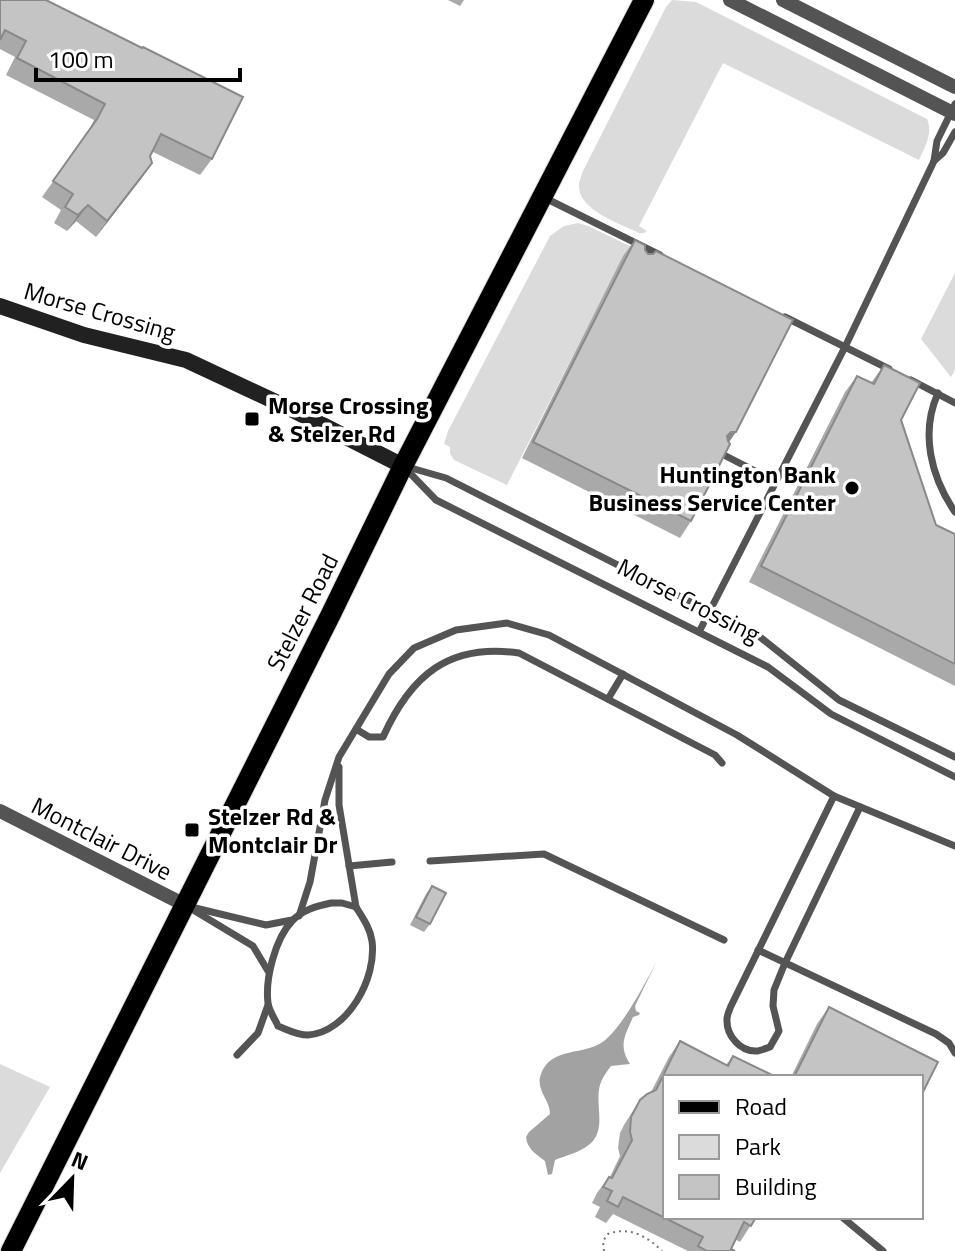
<svg xmlns="http://www.w3.org/2000/svg" width="955" height="1251" font-family="'Titillium Web',sans-serif">
<style>
.green{fill:#dbdbdb}
.water{fill:#a2a2a2}
.lines{fill:none;stroke-linecap:round;stroke-linejoin:round}
.primary-casing{stroke:#dbdbdb;stroke-width:22}
.path{stroke:#767676;stroke-width:2;stroke-dasharray:2 4;stroke-linecap:butt}
.service{stroke:#545454;stroke-width:7}
.minor{stroke:#545454;stroke-width:14}
.secondary{stroke:#212121;stroke-width:16}
.primary{stroke:#000;stroke-width:20}
.wall{fill:#a9a9a9}
.shaded-wall{fill:#898989}
.building{fill:#c4c4c4;stroke:#898989;stroke-width:2}
.poi-dot{fill:#000;stroke:#fff;stroke-width:3}
.labels{text-anchor:middle;dominant-baseline:central;stroke-width:7;stroke-linejoin:round;paint-order:stroke}
.street-label{font-size:24px;fill:#000;stroke:#fff}
.poi-label{font-size:24px;font-weight:bold;fill:#000;stroke:#fff;text-anchor:start}
</style>
<rect width="100%" height="100%" fill="#fff"/>
<g class="green">
<path d="M672,0L696,2L927,119C933,133 925,147 919,160L723,63L639,226L647,231L644,233H639C619,223 577,210 579,184C579,183 582,173 583,171L666,7Z"/>
<polygon points="578,223 588,226 632,247 623,257 507,485 454,460 450,453 450,447 444,444 448,431 550,236 564,226"/>
<polygon points="955,273 955,370 951,377 921,339"/>
<polygon points="0,1064 50,1087 0,1173"/>
</g>
<path class="water" d="M656,963L635,1006L636,1011L640,1013L639,1015L633,1017C625,1036 618,1045 630,1064L611,1066C607,1071 603,1077 601,1082C593,1102 608,1128 590,1144C579,1153 567,1155 555,1160L552,1174L548,1175L545,1161C536,1154 527,1149 526,1137L529,1132L550,1114C550,1099 535,1090 541,1074C551,1046 585,1056 604,1041C623,1026 644,985 656,963Z"/>
<g class="lines">
<defs>
<polyline id="primary" points="11,1251 331,614 403,466 644,0"/>
</defs>
<use href="#primary" class="primary-casing"/>
<path class="path" d="M604,1251L603,1241L608,1234C629,1226 647,1236 662,1251"/>
<g class="service">
<polyline points="934,161 943,153 955,132"/>
<polyline points="545,198 660,255"/>
<polyline points="785,317 889,369"/>
<polyline points="911,380 955,403"/>
<path d="M938,393C920,433 931,477 955,512"/>
<polyline points="722,454 776,482"/>
<polyline points="404,466 446,478 760,637 839,700 955,757"/>
<polyline points="405,468 436,500 768,667 831,714 955,777"/>
<polyline points="699,632 845,347 934,161 937,141 955,104"/>
<polyline points="608,699 623,674"/>
<path d="M356,729L369,737H383C411,675 449,643 519,653L715,755L722,763"/>
<polyline points="339,767 339,805 356,907"/>
<path d="M834,796L731,1006C729,1011 727,1015 727,1019C726,1035 740,1052 757,1051C759,1051 767,1048 770,1047L779,1031L773,1006L774,990L785,963L860,807"/>
<polyline points="430,861 544,854 724,940"/>
<polyline points="349,866 392,862"/>
<path d="M331,903H342L356,907C363,918 370,928 372,941C377,978 348,1032 308,1035C297,1035 288,1030 278,1026C275,1019 269,1011 268,1003C265,979 275,939 292,921C302,910 317,906 331,903Z"/>
<polyline points="187,906 266,925 292,920"/>
<polyline points="190,908 253,946 268,971"/>
<polyline points="299,916 310,882 325,800 339,757 389,674 414,648 456,630 507,623 549,635 737,735 834,796 955,846"/>
<polyline points="758,950 936,1034 949,1043 955,1053"/>
<polyline points="237,1055 258,1033 268,1005"/>
<polyline points="842,1217 883,1251"/>
</g>
<g class="minor">
<polyline points="730,0 955,114"/>
<polyline points="783,0 955,87"/>
<polyline points="0,811 185,905"/>
</g>
<polyline class="secondary" points="0,306 84,335 186,360 293,410 403,466"/>
<use href="#primary" class="primary"/>
</g>
<g class="wall">
<polygon points="0,0 212,159 200,175 153,152 150,156 152,163 96,237 76,221 67,231 54,223 61,210 42,197 87,134 94,120 6,75 15,57 0,49"/>
<polygon points="448,0 464,0 460,6"/>
<polygon points="635,240 645,250 729,442 691,521 680,538 522,458 623,256"/>
<polygon points="884,365 936,525 955,534 955,686 749,582 845,392 857,376 871,383"/>
<polygon points="432,886 430,924 424,932 410,925 426,894"/>
<polygon points="829,1007 921,1077 791,1077 817,1024"/>
<polygon points="680,1041 726,1065 733,1056 756,1217 740,1242 735,1239 731,1249 735,1251 688,1251 613,1214 606,1223 595,1217 600,1207 592,1203 597,1193 609,1177 610,1177 620,1156 618,1148 620,1133 624,1125 640,1100 651,1092 669,1057"/>
</g>
<g class="shaded-wall">
<polygon points="152,163 141,179 96,237 107,221"/>
<polygon points="88,205 76,221 67,231 78,215"/>
<polygon points="731,432 736,432 725,448 727,436"/>
</g>
<g class="building">
<polygon points="0,0 46,0 142,48 143,47 243,97 212,159 161,134 150,156 152,163 107,221 88,205 78,215 65,207 73,194 53,181 97,119 105,104 17,58 26,41 5,30 0,40"/>
<polygon points="635,240 645,245 645,250 648,254 653,254 656,251 793,320 736,432 731,432 727,436 728,441 730,444 691,521 533,442"/>
<polygon points="884,365 920,383 901,420 936,525 955,534 955,664 761,566 857,376 874,384"/>
<polygon points="432,886 446,893 430,924 416,917"/>
<polygon points="829,1007 938,1062 921,1096 921,1077 794,1077"/>
<polygon points="680,1041 728,1066 733,1056 776,1077 665,1077 665,1217 756,1217 751,1226 744,1222 731,1249 735,1251 707,1251 698,1246 703,1237 623,1197 618,1207 607,1201 612,1191 603,1187 609,1177 612,1178 632,1140 630,1132 631,1117 640,1100 647,1094 656,1090"/>
</g>
<g class="poi-dot">
<rect x="244" y="411" width="16" height="16" rx="4"/>
<circle cx="852" cy="488" r="8"/>
<rect x="184" y="822" width="16" height="16" rx="4"/>
</g>
<g class="labels">
<g class="street-label">
<text transform="translate(100 311) rotate(16)">Morse Crossing</text>
<text transform="translate(689 600) rotate(27)">Morse Crossing</text>
<text transform="translate(302 612) rotate(-63)">Stelzer Road</text>
<text transform="translate(102 838) rotate(27)">Montclair Drive</text>
</g>
<g class="poi-label">
<text x="268" y="405">Morse Crossing<tspan x="268" dy="28">&amp; Stelzer Rd</tspan></text>
<text x="836" y="474" text-anchor="end">Huntington Bank<tspan x="836" dy="28">Business Service Center</tspan></text>
<text x="208" y="816">Stelzer Rd &amp;<tspan x="208" dy="28">Montclair Dr</tspan></text>
</g>
</g>
<rect x="663" y="1075" width="260" height="144" fill="#ffffff" stroke="#999999" stroke-width="2"/>
<rect x="679" y="1101" width="40" height="12" fill="#000000" stroke="#999999" stroke-width="2"/>
<text x="735" y="1115" font-size="24" fill="#000000">Road</text>
<rect x="679" y="1135" width="40" height="24" fill="#dbdbdb" stroke="#999999" stroke-width="2"/>
<text x="735" y="1155" font-size="24" fill="#000000">Park</text>
<rect x="679" y="1175" width="40" height="24" fill="#c4c4c4" stroke="#999999" stroke-width="2"/>
<text x="735" y="1195" font-size="24" fill="#000000">Building</text>
<g transform="translate(72 1179) rotate(23)" stroke="#ffffff" stroke-width="6" paint-order="stroke">
<path d="M0-6L14 30L0 20L-14 30Z" fill="#000000"/>
<text y="-12" font-size="22" font-weight="bold" text-anchor="middle" fill="#000000">N</text>
</g>
<path d="M36 68v12h204v-12" fill="none" stroke="#000000" stroke-width="4"/>
<text x="48" y="68" font-size="24" fill="#000000" stroke="#ffffff" stroke-width="6" paint-order="stroke">100 m</text>
</svg>
